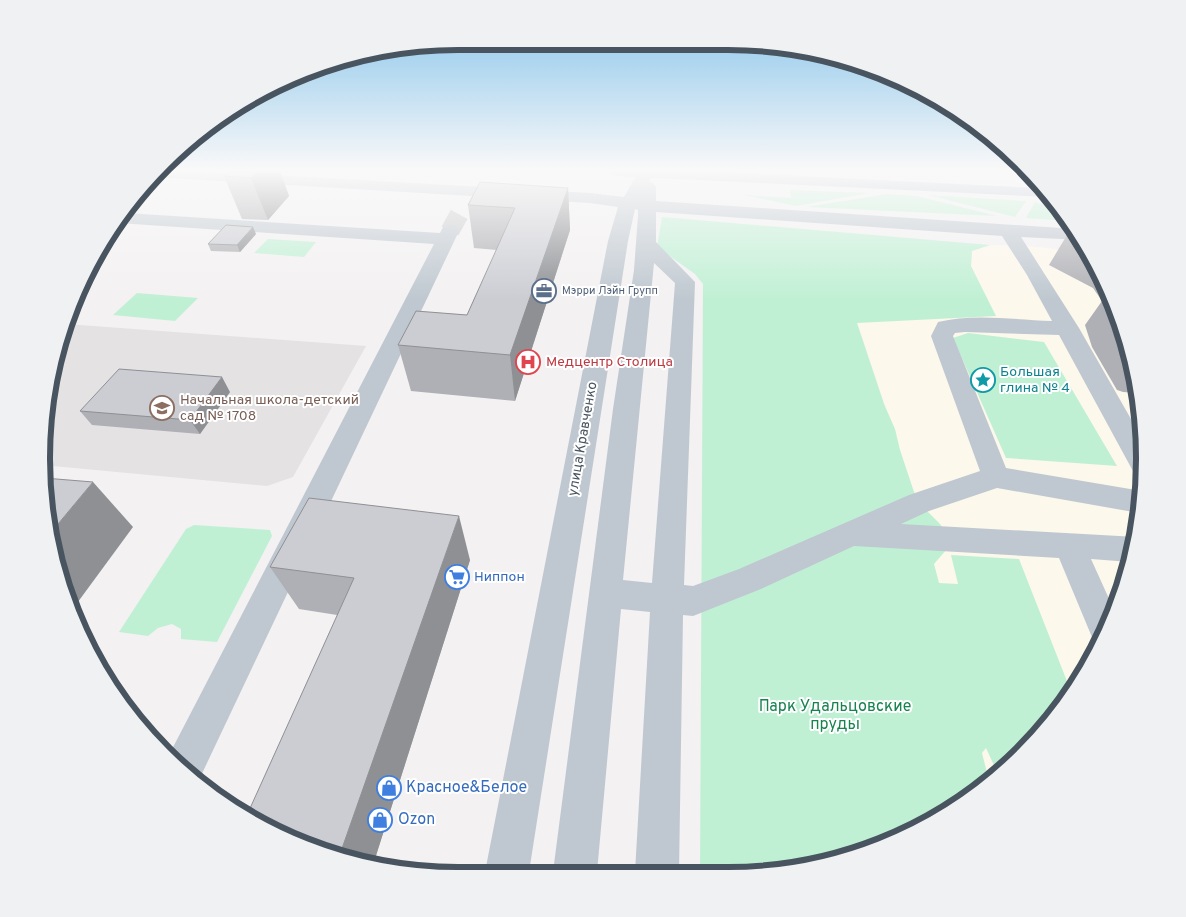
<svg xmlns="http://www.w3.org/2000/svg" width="1186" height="917" font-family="Overpass,sans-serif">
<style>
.commercial{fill:#fdf8ec}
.education{fill:#e4e2e3}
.green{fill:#c0f0d4}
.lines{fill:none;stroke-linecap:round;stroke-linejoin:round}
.minor-tunnel{stroke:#c8cacc;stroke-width:19;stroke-dasharray:19 9;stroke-linecap:butt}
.minor{fill:#bfc8d0;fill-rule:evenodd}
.major{fill:#b1bfcf;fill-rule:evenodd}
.wall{fill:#afb0b5}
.shaded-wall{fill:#8e9094}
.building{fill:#cbcdd3;stroke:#8e9094}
.labels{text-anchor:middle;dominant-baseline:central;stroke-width:4;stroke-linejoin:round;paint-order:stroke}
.far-service-label{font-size:11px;fill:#4e5e75;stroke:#fff;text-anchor:start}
.health-label{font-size:14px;fill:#be3a42;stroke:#fff;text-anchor:start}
.culture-label{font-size:14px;fill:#0d838f;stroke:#fff;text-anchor:start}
.education-label{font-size:14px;fill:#785e54;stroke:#fff;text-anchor:start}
.street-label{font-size:14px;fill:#48545f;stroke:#fff}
.shop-label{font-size:14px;fill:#366cbe;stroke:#fff;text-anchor:start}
.near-park-label{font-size:16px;fill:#17834f;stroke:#fff}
.near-shop-label{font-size:16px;fill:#366cbe;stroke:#fff;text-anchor:start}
.rim{fill:none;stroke:#48545f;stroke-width:6}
</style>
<rect width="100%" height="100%" fill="#f3f1f1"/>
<polygon class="commercial" points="990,245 1017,245 1088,252 1113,299 1137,377 1145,459 1137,540 1113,618 1074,691 1022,754 989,781 934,564 939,523 919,503 914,492 857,322 995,316 971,266 972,251"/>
<polygon class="education" points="66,324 366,346 293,477 267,486 42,465 41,459 55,351"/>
<g class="green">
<polygon points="790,190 870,193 796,206 744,195 791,198"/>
<polygon points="887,194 917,196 997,216 806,207"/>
<polygon points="928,195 1026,201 1015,217"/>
<polygon points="1035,202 1059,210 1069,221 1026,218"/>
<polygon points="662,217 990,245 972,251 971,266 996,316 857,323 884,404 895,429 900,450 914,492 919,503 939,523 954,541 934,564 939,583 958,584 951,555 1019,559 1072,694 1022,754 998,774 986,748 982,753 989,781 959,806 862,854 782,872 700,872 703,284 695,274 657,247"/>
<polygon points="268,239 316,242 304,257 254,253"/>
<polygon points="137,293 198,298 175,321 113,315"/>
<polygon points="968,333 1044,342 1117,466 1006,458 953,338"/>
<polygon points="194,525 270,530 272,536 217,642 181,639 181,629 172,624 158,628 148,636 119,632 186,529"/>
</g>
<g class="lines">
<polyline class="minor-tunnel" points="450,231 461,211"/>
<g class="minor">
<path d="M158,171H200L590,193L624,197L639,171H653L649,182L653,183L656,187V201L1076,229L1082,240L1021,237L1079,328L1143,440L1145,459L1143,476L1134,473L1059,335L965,332L955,333L953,336L1006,468L1142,491L1139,513L997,488L929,511L901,524L1137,537L1130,562L1091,559L1115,612L1099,644L1094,642L1059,558L854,546L761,589L693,616L683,615L679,872H635L650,612L621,609L597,872H553L613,409L634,270L638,215V210L635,209L628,241L529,872H485L608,241L618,207L590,203L153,177ZM656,212L1002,236L1027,275L1052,321C1015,320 974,313 938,322L931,336L980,471L909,495L739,569L693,586L684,585L695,282L656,242ZM654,263L675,283L652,583L623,580Z"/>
<polygon points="126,213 440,233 443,227 450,225 457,227 459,231 198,782 168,757 169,755 434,244 118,223"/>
</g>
<polygon class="major" points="609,171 705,171 1038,188 1047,197 617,176 611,174"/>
</g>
<g class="wall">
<polygon points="230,171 280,171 289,196 268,220 242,219 224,176"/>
<polygon points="568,188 570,230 515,401 411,391 398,345 467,315 497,250 474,248 468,205"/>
<polygon points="1073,225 1075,227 1113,299 1137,377 1138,393 1123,392 1117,390 1092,347 1085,325 1102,301 1093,288 1049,265"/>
<polygon points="256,234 240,252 211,251 208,244"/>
<polygon points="230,392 200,434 92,425 80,411"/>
<polygon points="470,560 373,865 324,854 337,615 299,609 270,567"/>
</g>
<g class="shaded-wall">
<polygon points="258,171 280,171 289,196 268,220 251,178"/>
<polygon points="568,188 570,230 515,401 510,355"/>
<polygon points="253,227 256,234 240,252 237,245"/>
<polygon points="222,377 230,392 200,434 190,420"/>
<polygon points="93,482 133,527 72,610 63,592 53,530"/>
<polygon points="459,516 470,560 373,865 339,857"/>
</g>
<g class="building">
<polygon points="230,171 258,171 251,178 224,176"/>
<polygon points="480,182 568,188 510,355 398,345 416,311 467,315 515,208 468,205"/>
<polygon points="226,225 253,227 237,245 208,244"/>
<polygon points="119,369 222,377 190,420 80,411"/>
<polygon points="44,478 93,482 53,530"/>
<polygon points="309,498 459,516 339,857 324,854 247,815 354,578 270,567"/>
</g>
<linearGradient id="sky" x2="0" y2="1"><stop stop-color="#83c2ea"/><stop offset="0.57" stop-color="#faf9f9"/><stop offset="1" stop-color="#faf9f9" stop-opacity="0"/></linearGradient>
<rect width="1186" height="299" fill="url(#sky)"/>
<defs>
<symbol id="office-ring" viewBox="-11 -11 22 22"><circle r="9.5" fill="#fff" stroke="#5c6f8a" stroke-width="1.5"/><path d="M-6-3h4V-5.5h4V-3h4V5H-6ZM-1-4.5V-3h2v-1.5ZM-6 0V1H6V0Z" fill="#5c6f8a"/></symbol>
<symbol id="hospital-ring" viewBox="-11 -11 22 22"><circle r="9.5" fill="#fff" stroke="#e0444e" stroke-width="1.5"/><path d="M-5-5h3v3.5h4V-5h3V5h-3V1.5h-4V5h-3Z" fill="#e0444e"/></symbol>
<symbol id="sight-ring" viewBox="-11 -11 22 22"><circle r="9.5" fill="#fff" stroke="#0f9aa8" stroke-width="1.5"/><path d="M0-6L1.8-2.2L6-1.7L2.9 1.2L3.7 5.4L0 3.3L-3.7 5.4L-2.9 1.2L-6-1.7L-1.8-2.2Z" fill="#0f9aa8"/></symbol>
<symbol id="school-ring" viewBox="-11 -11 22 22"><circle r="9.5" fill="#fff" stroke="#8d6e63" stroke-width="1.5"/><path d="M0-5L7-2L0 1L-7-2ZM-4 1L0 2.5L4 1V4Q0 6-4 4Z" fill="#8d6e63"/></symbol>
<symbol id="supermarket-ring" viewBox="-11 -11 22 22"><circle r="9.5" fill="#fff" stroke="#3f7fe0" stroke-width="1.5"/><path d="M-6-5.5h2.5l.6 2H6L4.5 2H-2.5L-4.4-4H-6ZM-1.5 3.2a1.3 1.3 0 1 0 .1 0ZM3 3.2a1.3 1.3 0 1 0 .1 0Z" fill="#3f7fe0"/></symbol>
<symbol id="shop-ring" viewBox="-11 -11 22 22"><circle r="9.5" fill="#fff" stroke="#3f7fe0" stroke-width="1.5"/><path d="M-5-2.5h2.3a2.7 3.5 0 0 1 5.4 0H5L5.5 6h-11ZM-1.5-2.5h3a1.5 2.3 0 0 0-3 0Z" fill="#3f7fe0"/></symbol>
</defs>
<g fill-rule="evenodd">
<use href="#office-ring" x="530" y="277" width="28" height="28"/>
<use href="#hospital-ring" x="514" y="348" width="28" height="28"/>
<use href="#sight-ring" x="969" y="366" width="28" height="28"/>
<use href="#school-ring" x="148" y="394" width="28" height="28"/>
<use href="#supermarket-ring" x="443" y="563" width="28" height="28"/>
<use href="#shop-ring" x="375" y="774" width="28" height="28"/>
<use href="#shop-ring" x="366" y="806" width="28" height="28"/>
</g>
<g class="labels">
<g class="far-service-label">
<text x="562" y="291">Мэрри Лэйн Групп</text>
</g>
<g class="health-label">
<text x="546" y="362">Медцентр Столица</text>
</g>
<g class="culture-label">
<text x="1000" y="372">Большая<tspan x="1000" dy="16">глина № 4</tspan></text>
</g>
<g class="education-label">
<text x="180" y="400">Начальная школа-детский<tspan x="180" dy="16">сад № 1708</tspan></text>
</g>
<g class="street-label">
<text transform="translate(583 439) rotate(-80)">улица Кравченко</text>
</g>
<g class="shop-label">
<text x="474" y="577">Ниппон</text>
</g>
<g class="near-park-label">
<text x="835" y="707">Парк Удальцовские<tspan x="835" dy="18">пруды</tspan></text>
</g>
<g class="near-shop-label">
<text x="406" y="788">Красное&amp;Белое</text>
<text x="398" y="820">Ozon</text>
</g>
</g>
<path d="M0 0H1186V917H0ZM458 50H728A408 408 0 0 1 1136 458V459A408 408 0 0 1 728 867H458A408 408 0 0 1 50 459V458A408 408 0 0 1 458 50Z" fill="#f0f1f2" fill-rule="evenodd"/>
<path class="rim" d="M458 50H728A408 408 0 0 1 1136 458V459A408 408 0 0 1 728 867H458A408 408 0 0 1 50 459V458A408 408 0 0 1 458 50Z"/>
</svg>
